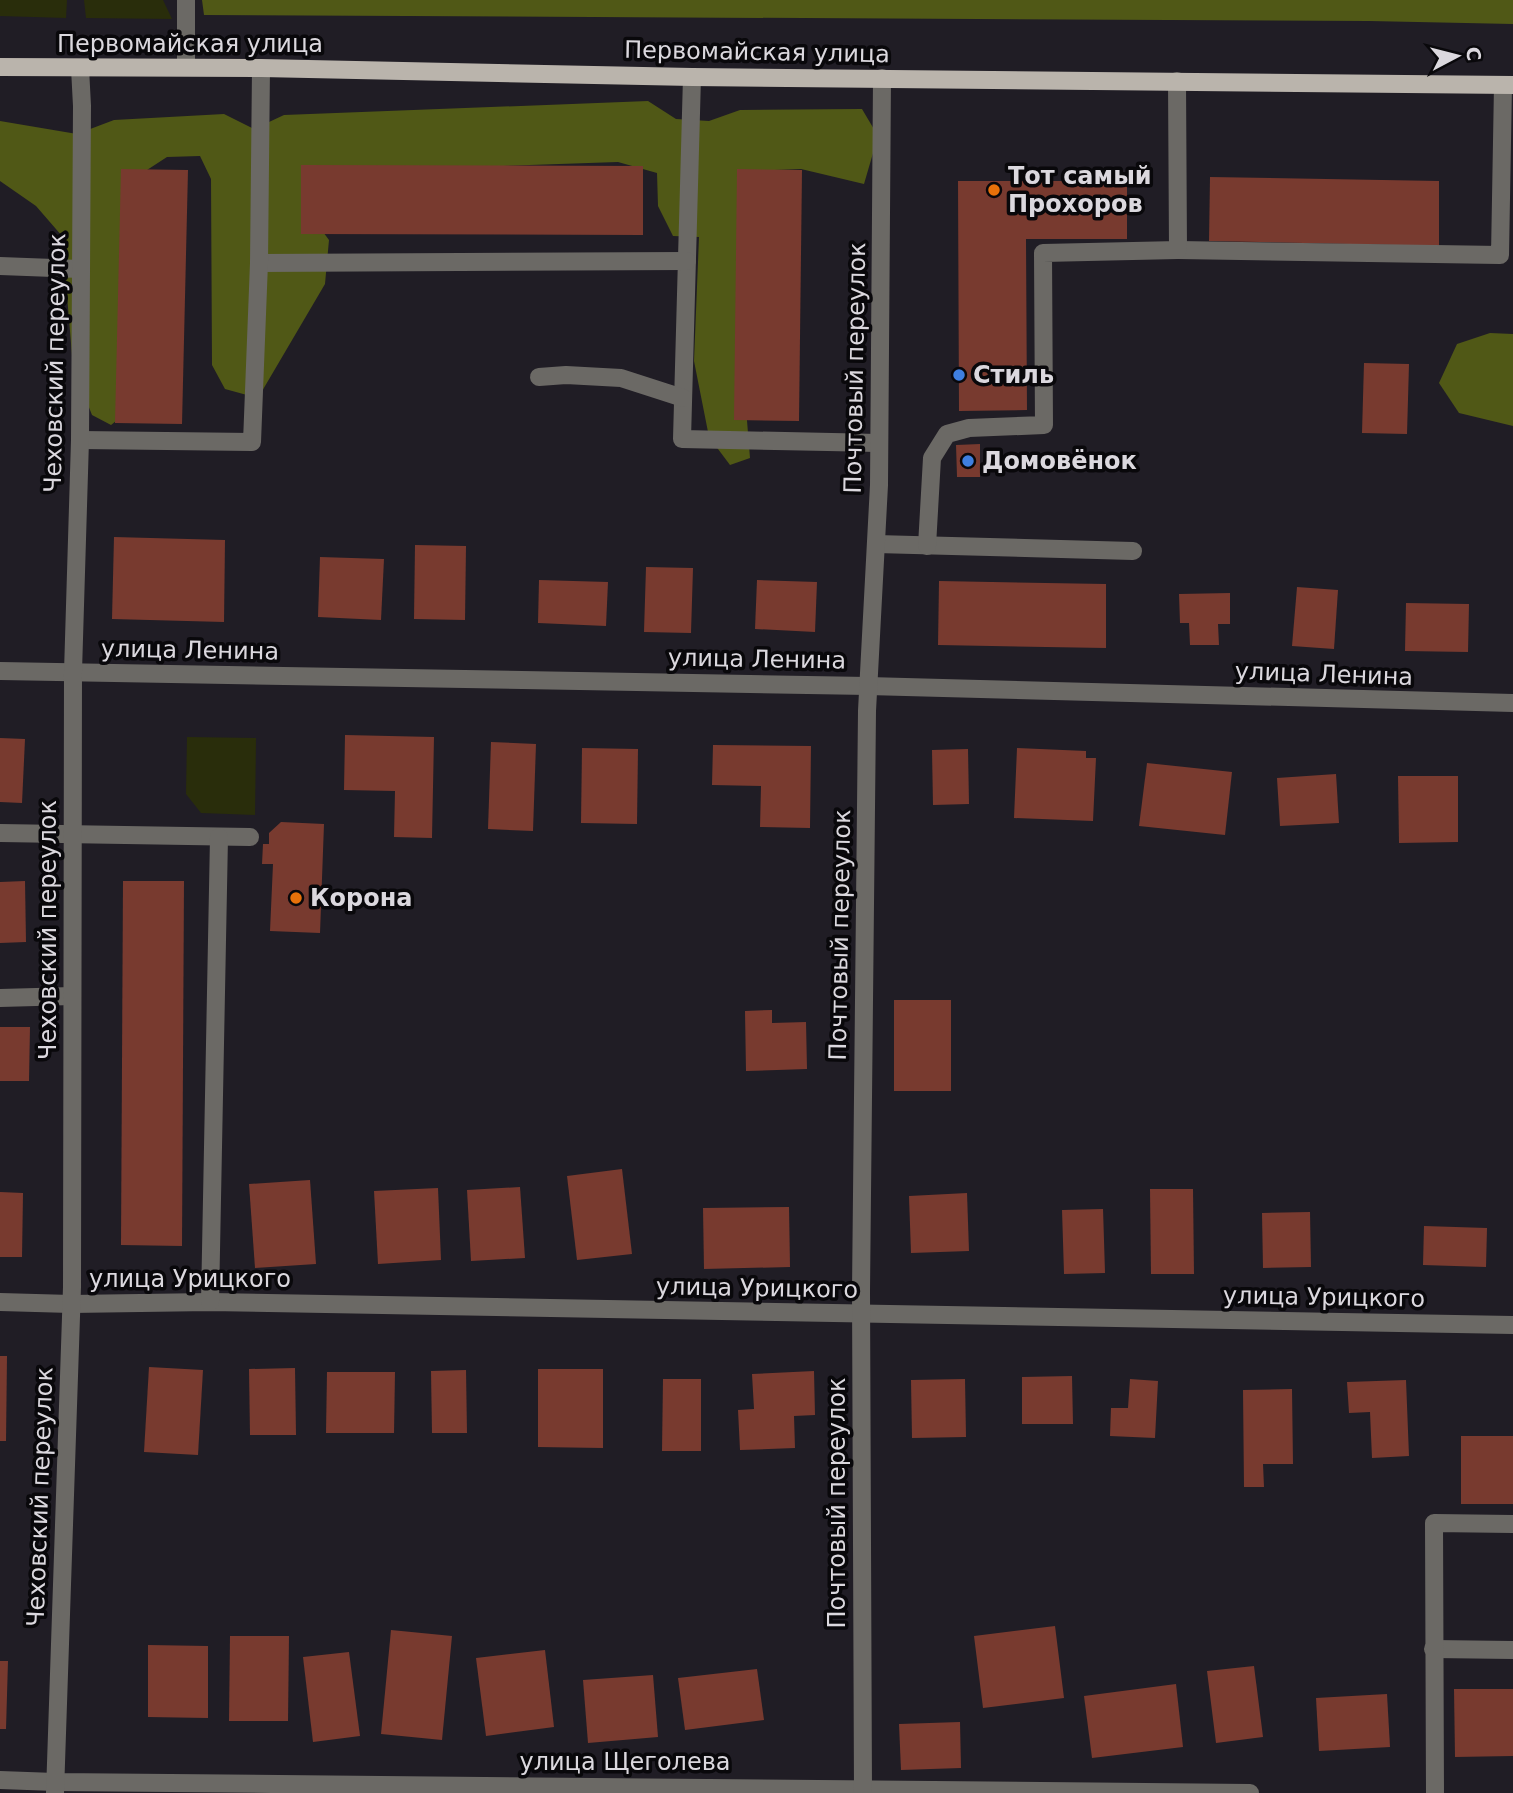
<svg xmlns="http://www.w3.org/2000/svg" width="1513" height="1793" font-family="'DejaVu Sans',sans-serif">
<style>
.green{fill:#292d0b}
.forest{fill:#505816}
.building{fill:#783a2f}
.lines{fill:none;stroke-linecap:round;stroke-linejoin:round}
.minor{stroke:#6b6965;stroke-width:18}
.major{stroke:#bab4ac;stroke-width:18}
.food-dot{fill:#e8710a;stroke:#09080b;stroke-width:2.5}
.shop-dot{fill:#3f7fe0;stroke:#09080b;stroke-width:2.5}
.labels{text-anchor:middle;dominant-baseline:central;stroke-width:7;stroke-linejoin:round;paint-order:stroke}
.street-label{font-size:24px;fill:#dbd8de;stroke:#09080b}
.poi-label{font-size:24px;font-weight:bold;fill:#dbd8de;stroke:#09080b;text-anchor:start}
</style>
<rect width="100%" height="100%" fill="#201d25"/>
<g class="green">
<polygon points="0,0 67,0 66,18 0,16"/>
<polygon points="84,0 163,0 172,19 86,18"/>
<polygon points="187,737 256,738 255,815 201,813 186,794"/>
</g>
<g class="forest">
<polygon points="202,0 1513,0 1513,24 1369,21 204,15"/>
<polygon points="648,101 676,119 709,121 740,110 862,109 878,136 864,184 801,169 752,171 746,408 750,458 730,465 709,437 694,361 699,237 673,236 658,206 657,173 618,162 321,172 309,213 329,240 325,284 258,398 225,389 212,365 211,179 200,156 167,157 127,183 126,413 111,425 92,415 73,367 62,236 36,206 0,181 0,121 77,134 114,120 224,114 254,129 284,115"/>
<polygon points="1490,333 1513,334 1513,426 1459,413 1439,383 1457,344"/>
</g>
<g class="building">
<polygon points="301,165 643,166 643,235 301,234"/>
<polygon points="121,169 188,170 182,424 115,423"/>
<polygon points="737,169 802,170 799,421 734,420"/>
<polygon points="1210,177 1439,181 1439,246 1209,241"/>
<polygon points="958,181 1127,181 1127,239 1026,239 1027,410 959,411"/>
<polygon points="1364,363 1409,364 1407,434 1362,433"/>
<polygon points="980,444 980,477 957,477 956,445"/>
<polygon points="114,537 225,540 224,622 112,619"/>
<polygon points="415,545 466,546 465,620 414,619"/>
<polygon points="320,557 384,559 381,620 318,617"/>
<polygon points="646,567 693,568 691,633 644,632"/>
<polygon points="539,580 608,582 606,626 538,623"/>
<polygon points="757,580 817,582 815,632 755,629"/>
<polygon points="939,581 1106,584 1106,648 938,645"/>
<polygon points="1297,587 1338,590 1334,649 1292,646"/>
<polygon points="1230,593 1230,624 1218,624 1219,645 1190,645 1189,623 1180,623 1179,594"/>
<polygon points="1406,603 1469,604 1468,652 1405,651"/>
<polygon points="345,735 434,737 432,838 394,837 395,791 344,790"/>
<polygon points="0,738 25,739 22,803 0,802"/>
<polygon points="491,742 536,744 533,831 488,829"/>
<polygon points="713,745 811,746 810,828 760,827 761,786 712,785"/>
<polygon points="582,748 638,749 637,824 581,823"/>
<polygon points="1017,748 1086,751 1086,758 1096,758 1093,821 1014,818"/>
<polygon points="968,749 969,804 933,805 932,750"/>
<polygon points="1147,763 1232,772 1225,835 1139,826"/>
<polygon points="1336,774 1339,823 1280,826 1277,778"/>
<polygon points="1398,776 1458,776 1458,842 1399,843"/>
<polygon points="281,822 324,824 320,933 270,931 273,864 262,864 263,844 269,844 269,833"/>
<polygon points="25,881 26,942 0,943 0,882"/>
<polygon points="123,881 184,881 182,1246 121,1245"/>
<rect x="894" y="1000" width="57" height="91"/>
<polygon points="772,1010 772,1023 806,1022 807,1069 746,1071 745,1011"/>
<polygon points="0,1027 30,1027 29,1081 0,1081"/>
<polygon points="622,1169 632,1254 577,1260 567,1176"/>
<polygon points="310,1180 316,1264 255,1268 249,1184"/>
<polygon points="520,1187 525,1258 471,1261 467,1190"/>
<polygon points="438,1188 441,1260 378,1264 374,1191"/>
<polygon points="1150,1189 1193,1189 1194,1274 1151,1274"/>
<polygon points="0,1192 23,1193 22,1257 0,1257"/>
<polygon points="967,1193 969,1251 911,1253 909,1196"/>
<polygon points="789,1207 790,1267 704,1269 703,1208"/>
<polygon points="1103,1209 1105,1273 1064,1274 1062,1210"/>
<polygon points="1310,1212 1311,1267 1263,1268 1262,1213"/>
<polygon points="1424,1226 1487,1228 1486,1267 1423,1265"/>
<polygon points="0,1356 7,1356 6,1441 0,1441"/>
<polygon points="149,1367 203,1370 198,1455 144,1452"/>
<polygon points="295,1368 296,1435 250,1435 249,1369"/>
<polygon points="538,1369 603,1369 603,1448 538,1447"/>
<polygon points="466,1370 467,1433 432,1433 431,1371"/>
<polygon points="814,1371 815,1415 794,1416 795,1448 740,1450 738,1410 754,1409 752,1374"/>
<polygon points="327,1372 395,1372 394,1433 326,1433"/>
<polygon points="1072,1376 1073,1424 1022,1424 1022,1377"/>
<polygon points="663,1379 701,1379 701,1451 662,1451"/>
<polygon points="965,1379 966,1437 912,1438 911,1380"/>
<polygon points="1130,1379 1158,1381 1155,1438 1110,1436 1111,1408 1128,1408"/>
<polygon points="1406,1380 1409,1456 1372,1458 1370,1412 1349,1413 1347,1382"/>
<polygon points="1292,1389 1293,1464 1263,1464 1264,1487 1244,1487 1243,1390"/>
<rect x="1461" y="1436" width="52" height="68"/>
<polygon points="1055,1626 1064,1698 983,1708 974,1636"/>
<polygon points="391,1630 452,1636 442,1740 381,1734"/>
<polygon points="230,1636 289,1636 288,1721 229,1721"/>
<polygon points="148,1645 208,1646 208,1718 148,1717"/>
<polygon points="545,1650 554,1727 486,1736 476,1658"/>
<polygon points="349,1652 360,1736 313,1742 303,1657"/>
<polygon points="0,1661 8,1661 6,1729 0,1729"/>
<polygon points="1254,1666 1263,1737 1216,1743 1207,1671"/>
<polygon points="757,1669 764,1720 685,1730 678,1678"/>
<polygon points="653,1675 658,1737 588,1743 583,1680"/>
<polygon points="1176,1684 1183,1747 1092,1758 1084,1696"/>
<polygon points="1454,1689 1513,1689 1513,1756 1455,1757"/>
<polygon points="1387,1694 1390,1747 1319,1751 1316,1698"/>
<polygon points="960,1722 961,1768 901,1770 899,1724"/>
</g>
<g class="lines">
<g class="minor">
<polyline points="186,67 186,0"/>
<polyline points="692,77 682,439 879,443"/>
<polyline points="1178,250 1500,255 1503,85"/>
<polyline points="259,263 687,261"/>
<polyline points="0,266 80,269"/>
<polyline points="539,377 566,375 621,378 683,398"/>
<polyline points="80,440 252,442 259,263 261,68"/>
<polyline points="876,544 1133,551"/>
<polyline points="927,546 932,458 947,434 969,428 1044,425 1043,253 1178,250 1177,81"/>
<polyline points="0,671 868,686 1513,703"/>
<polyline points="0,833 250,837"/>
<polyline points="0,998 72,996"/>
<polyline points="0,1302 71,1304 210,1302 1513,1325"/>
<polyline points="210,1302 219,837"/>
<polyline points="1433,1649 1513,1650"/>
<polyline points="0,1780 55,1782 1250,1793"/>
<polyline points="55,1793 72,1287 73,672 80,440 82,106 80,68"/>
<polyline points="863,1793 861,1291 867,711 879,485 882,78"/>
<polyline points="1435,1793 1434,1523 1513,1524"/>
</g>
<polyline class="major" points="0,67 261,68 692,77 1513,85"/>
</g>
<g class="food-dot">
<circle cx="994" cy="190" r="7"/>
<circle cx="296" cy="898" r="7"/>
</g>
<g class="shop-dot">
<circle cx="959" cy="375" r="7"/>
<circle cx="968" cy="461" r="7"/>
</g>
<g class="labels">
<g class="street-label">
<text x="190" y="44">Первомайская улица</text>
<text transform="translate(757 52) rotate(1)">Первомайская улица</text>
<text transform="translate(55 363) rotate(-89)">Чеховский переулок</text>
<text transform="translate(855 368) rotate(-89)">Почтовый переулок</text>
<text transform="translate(190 650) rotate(1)">улица Ленина</text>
<text transform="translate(757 659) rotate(1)">улица Ленина</text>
<text transform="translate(1324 674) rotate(2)">улица Ленина</text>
<text transform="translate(48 930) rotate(-90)">Чеховский переулок</text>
<text transform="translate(840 935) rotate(-89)">Почтовый переулок</text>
<text x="190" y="1279">улица Урицкого</text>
<text transform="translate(757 1288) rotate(1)">улица Урицкого</text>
<text transform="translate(1324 1297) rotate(1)">улица Урицкого</text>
<text transform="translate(40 1497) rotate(-88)">Чеховский переулок</text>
<text transform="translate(837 1503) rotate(-90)">Почтовый переулок</text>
<text x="625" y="1762">улица Щеголева</text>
</g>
<g class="poi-label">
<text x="1008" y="176">Тот самый<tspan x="1008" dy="28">Прохоров</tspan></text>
<text x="973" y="375">Стиль</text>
<text x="982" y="461">Домовёнок</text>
<text x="310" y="898">Корона</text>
</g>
</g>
<g transform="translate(1457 56) rotate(83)" stroke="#09080b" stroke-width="5" paint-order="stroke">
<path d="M0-5L12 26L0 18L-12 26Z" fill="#dbd8de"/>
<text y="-10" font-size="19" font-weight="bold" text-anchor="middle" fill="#dbd8de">С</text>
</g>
</svg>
